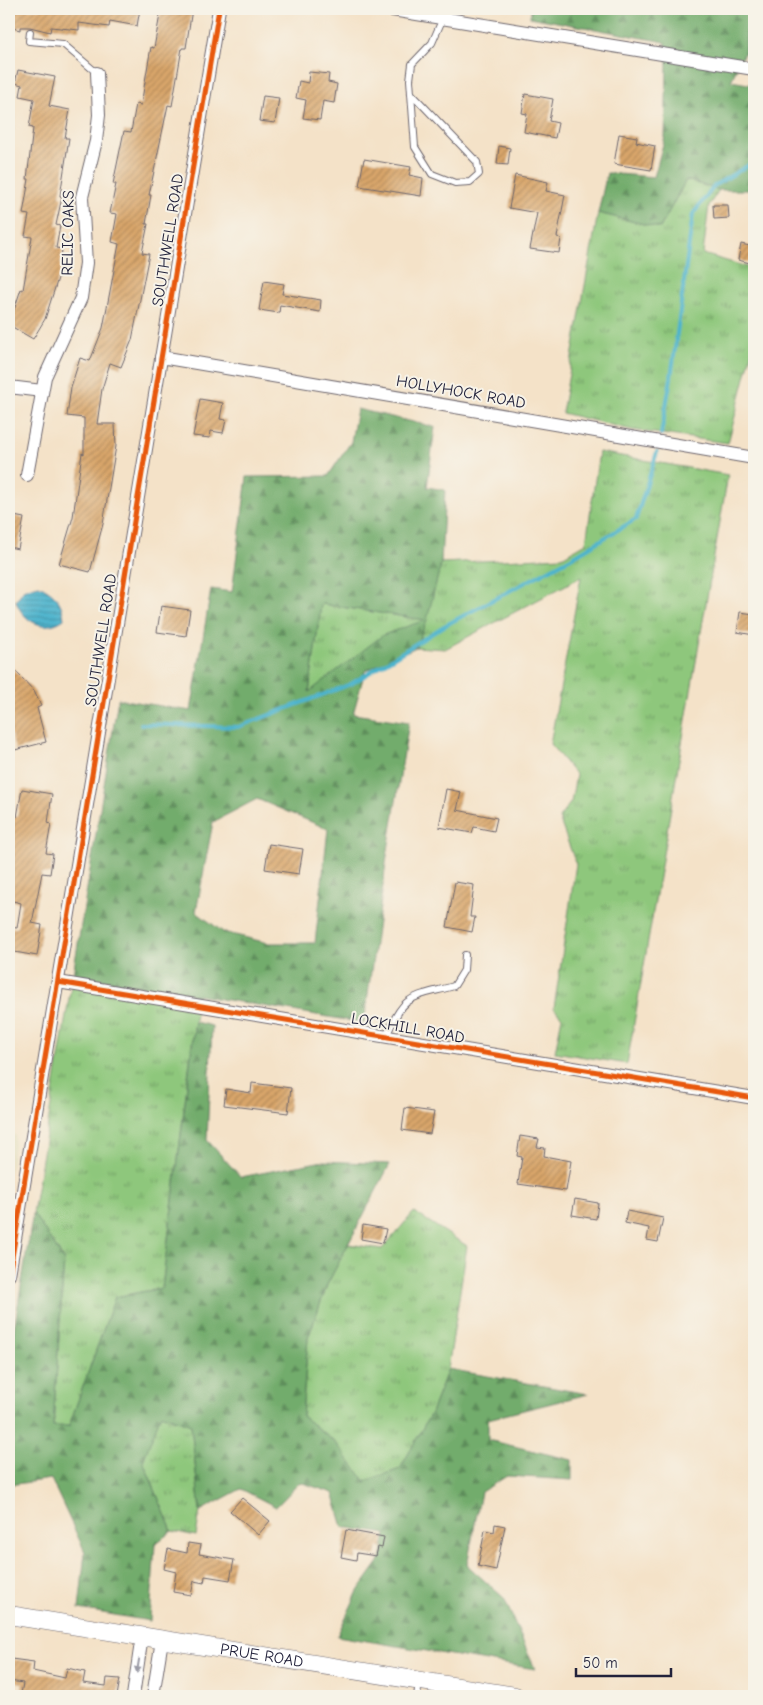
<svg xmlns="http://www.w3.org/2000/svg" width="763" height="1705" font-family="'Comic Neue',sans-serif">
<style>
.built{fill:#e2dcba}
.grass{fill:url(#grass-tufts);stroke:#58745c}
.forest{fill:url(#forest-firs);stroke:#4a6754;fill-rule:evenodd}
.water{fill:url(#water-rules);stroke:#386b84}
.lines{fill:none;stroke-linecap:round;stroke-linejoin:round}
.stream{stroke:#4eb4cd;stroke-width:4}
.building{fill:url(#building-hatch)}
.lane-casing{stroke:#6c656c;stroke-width:8}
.street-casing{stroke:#6c656c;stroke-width:14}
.secondary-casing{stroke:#6c656c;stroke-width:19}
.lane{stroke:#fff;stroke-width:6}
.street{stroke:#fff;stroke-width:12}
.secondary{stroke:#fff;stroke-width:18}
.cycleway-casing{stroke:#f7f3e8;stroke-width:8}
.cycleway{stroke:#e8590c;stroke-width:5}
.oneway{fill:#9c9ca7}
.labels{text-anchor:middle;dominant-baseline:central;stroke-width:4;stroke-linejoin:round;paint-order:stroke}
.street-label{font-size:16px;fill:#22223b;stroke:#f7f3e8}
</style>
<defs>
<pattern id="grass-tufts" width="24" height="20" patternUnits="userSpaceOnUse" patternTransform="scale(1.25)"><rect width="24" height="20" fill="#8ec77c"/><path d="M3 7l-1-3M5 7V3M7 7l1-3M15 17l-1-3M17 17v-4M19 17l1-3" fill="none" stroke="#74a167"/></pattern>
<pattern id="forest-firs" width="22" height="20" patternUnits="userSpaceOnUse" patternTransform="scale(1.25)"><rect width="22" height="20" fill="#72ac6c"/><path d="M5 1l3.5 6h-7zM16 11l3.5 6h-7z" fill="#5d8c5a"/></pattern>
<pattern id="water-rules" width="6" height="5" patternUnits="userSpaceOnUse" patternTransform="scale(1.25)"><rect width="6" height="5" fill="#4eb4cd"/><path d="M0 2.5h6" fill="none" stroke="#4092a8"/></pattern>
<pattern id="building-hatch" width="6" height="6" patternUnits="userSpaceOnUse" patternTransform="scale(1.25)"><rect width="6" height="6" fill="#d9a66a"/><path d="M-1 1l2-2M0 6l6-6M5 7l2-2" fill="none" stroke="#b08758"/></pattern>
</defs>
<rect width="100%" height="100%" fill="#f7f3e8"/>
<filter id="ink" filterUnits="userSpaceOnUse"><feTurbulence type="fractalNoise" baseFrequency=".02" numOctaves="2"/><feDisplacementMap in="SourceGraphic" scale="10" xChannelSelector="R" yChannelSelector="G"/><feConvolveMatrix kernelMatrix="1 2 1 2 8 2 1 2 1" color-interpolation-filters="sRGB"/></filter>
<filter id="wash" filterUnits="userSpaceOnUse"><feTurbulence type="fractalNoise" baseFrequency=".0096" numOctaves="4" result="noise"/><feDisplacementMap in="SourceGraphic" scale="20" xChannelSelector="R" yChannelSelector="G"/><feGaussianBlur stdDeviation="1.12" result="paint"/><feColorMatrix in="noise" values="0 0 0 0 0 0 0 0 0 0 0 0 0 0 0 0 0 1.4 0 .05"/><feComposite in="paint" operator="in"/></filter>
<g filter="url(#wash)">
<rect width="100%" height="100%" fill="#f4e2c8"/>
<polygon class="built" points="9,1134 16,1135 9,1176"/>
<g class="grass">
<polygon points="749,9 754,9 754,55 744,53"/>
<polygon points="686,180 719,190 709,205 703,254 754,269 754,343 728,443 632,430 562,413 598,213 660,228"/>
<polygon points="599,452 728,475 627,1064 555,1052 562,1017 554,1008 576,864 559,818 571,802 576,775 550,744 581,577 445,649 416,647 426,621 309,693 321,604 426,620 441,563 562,557 586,543"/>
<polygon points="73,974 198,996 162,1288 115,1297 69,1426 53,1427 64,1260 33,1213"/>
<polygon points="414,1212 467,1246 448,1369 431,1413 400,1469 365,1482 336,1443 302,1416 308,1338 327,1285 348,1244 382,1249"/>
<polygon points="160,1414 191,1425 200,1511 196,1536 172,1531 143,1461"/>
</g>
<g class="forest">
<polygon points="531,9 720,9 749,13 744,53 731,81 754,85 754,190 719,190 686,180 660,228 598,213 607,173 654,177 665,137 667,64 665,42 530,17"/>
<polygon points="9,105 14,116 9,172"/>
<path d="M357,409L435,427L427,487L445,490L441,563L427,620L416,647L365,671L353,714L409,722L387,856L364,1023L73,974L118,699L191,711L211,589L232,592L247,477L328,476L351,442ZM321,605L322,604L425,620L383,635L309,692ZM257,799L328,829L315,943H268L223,932L196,912L213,822Z"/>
<polygon points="195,1022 212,1026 207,1140 241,1177 323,1161 390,1164 327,1285 308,1338 302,1416 336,1443 365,1481 400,1469 431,1413 448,1369 588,1394 488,1419 488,1440 572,1460 572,1480 507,1476 481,1492 467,1565 504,1598 535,1669 337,1636 358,1591 381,1559 386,1534 343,1527 333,1493 300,1482 276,1507 241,1489 200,1511 191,1425 161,1414 143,1461 172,1531 155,1544 150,1621 79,1609 85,1552 51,1479 9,1485 9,1360 33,1213 64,1260 53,1426 69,1426 115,1297 162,1288"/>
</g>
<path class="water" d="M39,585C55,593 62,601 64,619C45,633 23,622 16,601L24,589Z"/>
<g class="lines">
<g class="stream">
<polyline points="661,434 671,378 693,214 715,185 754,162"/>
<polyline points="141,724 238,727 351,684 444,626 571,558 636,519 657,452"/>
</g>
</g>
<g id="blocks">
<g class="building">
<polygon points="9,9 140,9 137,26 110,21 109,27 79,23 79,30 51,27 50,32 30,27 20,27 20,30 9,27"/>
<polygon points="161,9 192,9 186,48 182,48 172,106 168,105 149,195 151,195 146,224 148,224 142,253 149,254 132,340 121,367 110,363 102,389 97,424 115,424 116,446 103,524 90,572 59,564 73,517 82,453 84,454 84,418 67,416 71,387 80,358 90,361 103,328 119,244 112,242 117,214 110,213 116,184 113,184 124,131 131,132 136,104 141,105 151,47 154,48"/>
<polygon points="18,70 55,77 49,106 70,110 65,138 69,138 60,196 62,197 56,225 60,226 56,248 62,249 60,272 45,319 33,339 9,325 21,289 23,290 32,237 25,236 29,215 23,214 29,179 27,179 33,128 29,127 34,99 20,96 22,85 15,83"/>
<polygon points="309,72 329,74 328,82 337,84 334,103 323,101 320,120 303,118 306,100 296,98 299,81 308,83"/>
<polygon points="525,94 553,99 549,121 558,123 555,138 524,132 527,114 522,113"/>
<polygon points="263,96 279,98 275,123 259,121"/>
<polygon points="619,134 637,137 636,142 655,146 651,170 614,164"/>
<polygon points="499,146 510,148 508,165 497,164"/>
<polygon points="364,159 411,167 409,175 423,178 421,196 359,186"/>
<polygon points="515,175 548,182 546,191 565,195 557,237 561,238 559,253 530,249 537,213 509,208"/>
<polygon points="713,205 728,205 729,218 714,219"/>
<polygon points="741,244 754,247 754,264 738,260"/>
<polygon points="264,281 284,284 282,294 321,300 320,312 280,305 279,313 259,310"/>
<polygon points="200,399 223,403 220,419 226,420 223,433 211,431 210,438 193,436"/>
<polygon points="9,515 24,518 18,549 9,547"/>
<polygon points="161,606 190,610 186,636 157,632"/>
<polygon points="740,612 754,614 754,635 737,632"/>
<polygon points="9,664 34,691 41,706 37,708 46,742 15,750 9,726"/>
<polygon points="22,789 52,794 48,823 51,824 46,853 53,854 50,874 42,873 32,923 42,925 37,956 9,951 9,927 17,928 21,903 9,900 9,824 10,816 17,817"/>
<polygon points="446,789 461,792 457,810 497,818 494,831 474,827 472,833 439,827"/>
<polygon points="269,844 303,849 299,874 265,869"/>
<polygon points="455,882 474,885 470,917 475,917 472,932 447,927"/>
<polygon points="252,1083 291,1088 288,1113 224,1105 226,1089 251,1093"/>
<polygon points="405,1108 434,1112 430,1134 402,1130"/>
<polygon points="520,1136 539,1139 537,1147 545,1148 544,1156 571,1161 566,1191 518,1184 522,1157 517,1156"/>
<polygon points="575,1199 598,1203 596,1219 572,1215"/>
<polygon points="627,1211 663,1218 658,1242 647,1240 649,1228 625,1223"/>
<polygon points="363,1225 386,1229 383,1243 361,1239"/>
<polygon points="242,1498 270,1521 258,1535 230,1511"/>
<polygon points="495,1524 505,1526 496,1570 478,1566 485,1530 494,1532"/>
<polygon points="346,1530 384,1537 382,1548 378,1547 376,1556 357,1553 356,1560 341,1557"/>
<polygon points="188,1543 201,1545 199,1554 234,1560 230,1580 205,1576 204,1583 194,1581 191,1595 173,1592 176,1572 164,1569 168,1549 187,1553"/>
<polygon points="11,1659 34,1662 33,1671 65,1678 67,1668 85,1672 83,1683 106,1686 107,1678 120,1679 117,1696 34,1696 21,1694 23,1683 9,1681"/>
</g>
</g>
</g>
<g filter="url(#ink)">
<use href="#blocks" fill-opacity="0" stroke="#6c656c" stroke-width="1"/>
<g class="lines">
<defs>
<g id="lane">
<polyline points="30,32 29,41 63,44 97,73"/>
<polyline points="411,93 477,162 479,174 470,182 455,183 432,174 415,147 410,80 412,64 432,43 443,18"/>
<path d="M386,1037C404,993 411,998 454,986L464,970L465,955"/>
<polyline points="417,1696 419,1683"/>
</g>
<g id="street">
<polyline points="386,9 754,69"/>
<polyline points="161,357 754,458"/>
<polyline points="9,387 42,391"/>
<polyline points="27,475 45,377 81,298 86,263 82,197 96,141 99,115 97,73"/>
<polyline points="58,982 754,1098"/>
<polyline points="9,1275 219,9"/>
<polyline points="133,1696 142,1636"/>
<polyline points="153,1696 162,1640"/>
</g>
<g id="secondary">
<path id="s1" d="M9,1615L515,1696"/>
</g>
</defs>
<use href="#lane" class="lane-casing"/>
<use href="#street" class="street-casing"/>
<use href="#secondary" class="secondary-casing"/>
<use href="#lane" class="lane"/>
<use href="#street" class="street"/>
<use href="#secondary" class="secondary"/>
<defs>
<g id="cycleway">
<polyline points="58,982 754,1098"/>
<polyline points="9,1275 219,9"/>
</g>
</defs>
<use href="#cycleway" class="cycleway-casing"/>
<use href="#cycleway" class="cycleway"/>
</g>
<defs><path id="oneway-solid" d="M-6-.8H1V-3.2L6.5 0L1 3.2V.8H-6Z" transform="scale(1.25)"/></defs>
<use class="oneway" href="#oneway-solid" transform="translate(138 1666) rotate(99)"/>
</g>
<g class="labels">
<g class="street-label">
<text transform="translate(68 233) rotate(-89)">RELIC OAKS</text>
<text transform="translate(168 240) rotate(-81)">SOUTHWELL ROAD</text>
<text transform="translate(461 392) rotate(10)">HOLLYHOCK ROAD</text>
<text transform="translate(101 640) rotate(-81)">SOUTHWELL ROAD</text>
<text transform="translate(408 1028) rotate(10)">LOCKHILL ROAD</text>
<text stroke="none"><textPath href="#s1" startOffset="256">PRUE ROAD</textPath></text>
</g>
</g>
<rect width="763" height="1705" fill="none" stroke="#f7f3e8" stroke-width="30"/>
<path d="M576 1668v8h95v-8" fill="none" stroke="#22223b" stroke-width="2.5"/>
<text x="583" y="1668" font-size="15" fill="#22223b" stroke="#f7f3e8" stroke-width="4" paint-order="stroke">50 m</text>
</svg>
